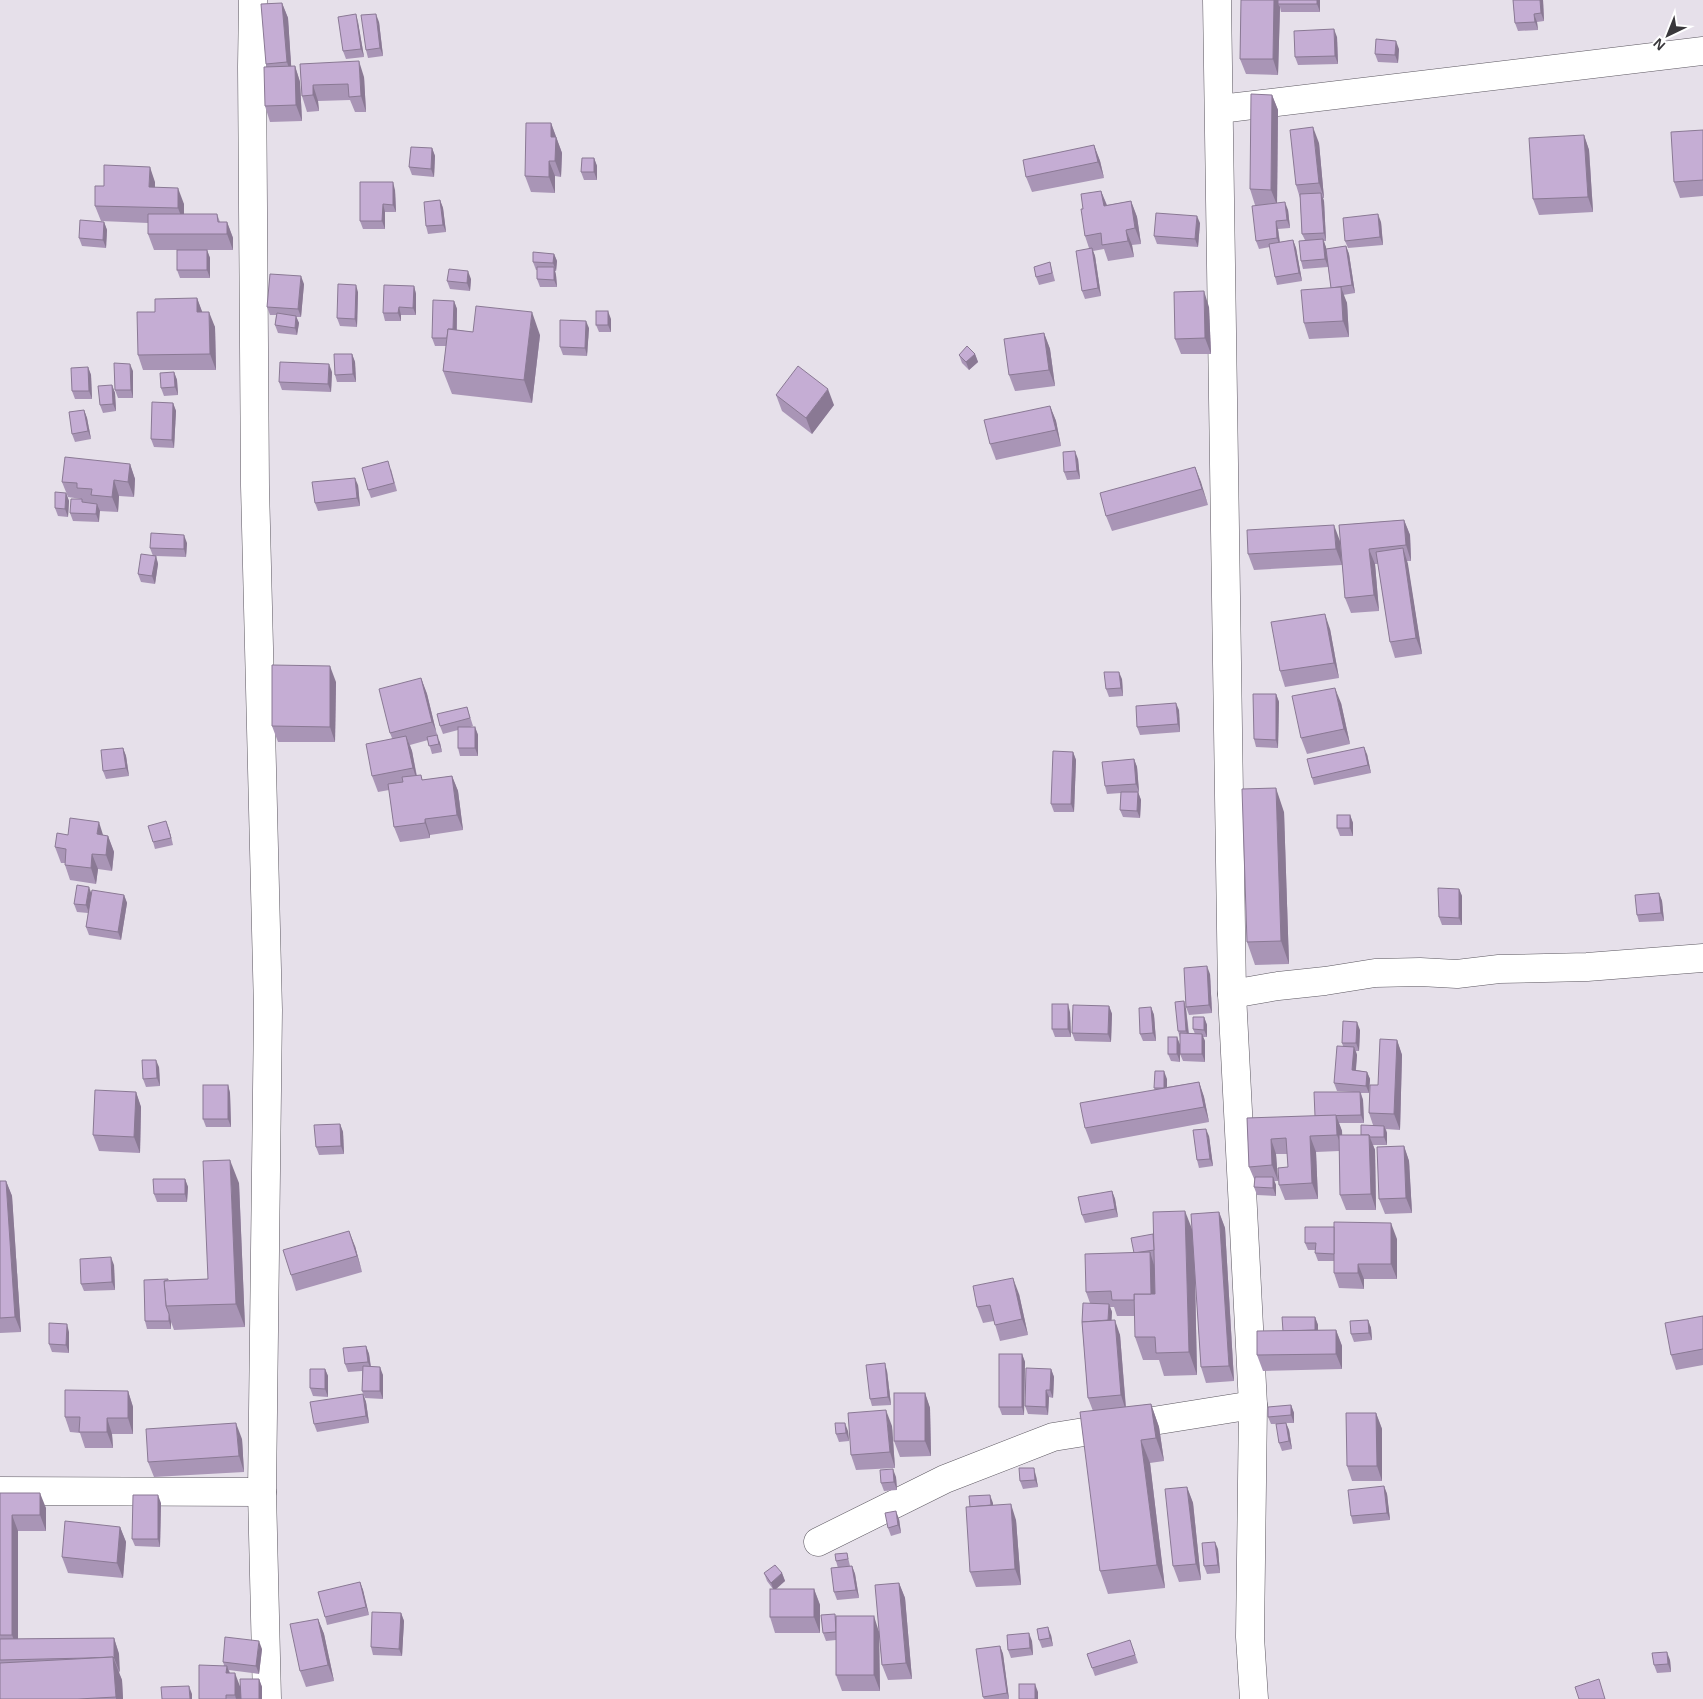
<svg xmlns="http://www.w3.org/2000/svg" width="1703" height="1699" font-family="Helvetica,sans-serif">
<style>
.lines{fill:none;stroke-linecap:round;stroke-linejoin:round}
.minor-casing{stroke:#5c5760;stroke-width:29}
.minor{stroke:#fff;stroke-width:28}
.wall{fill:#a995b6}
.shaded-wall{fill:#8a7994}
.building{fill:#c5add4;stroke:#8a7994}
</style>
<rect width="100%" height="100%" fill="#e6e0ea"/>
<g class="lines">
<defs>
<g id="minor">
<polyline points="253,0 252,67 255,486 268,1010 262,1492 267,1699"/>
<polyline points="1217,0 1232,994 1253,1405 1250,1637 1254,1699"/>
<polyline points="1220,109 1703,51"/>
<polyline points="1232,994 1278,986 1325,981 1375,973 1420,972 1457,974 1499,969 1587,967 1703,958"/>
<polyline points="0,1491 262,1492"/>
<polyline points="818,1542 945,1479 1053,1437 1253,1405"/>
</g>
</defs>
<use href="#minor" class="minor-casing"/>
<use href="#minor" class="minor"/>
</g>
<g class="wall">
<polygon points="1241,0 1320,0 1320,12 1281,12 1280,7 1278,75 1246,74 1240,59"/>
<polygon points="1513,0 1543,0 1544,21 1537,22 1538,30 1518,31 1515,23"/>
<polygon points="282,3 288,18 291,66 295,66 300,82 302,121 270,122 265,106 267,67 266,64"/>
<polygon points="358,22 364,57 346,59 343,51"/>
<polygon points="379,22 383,56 368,58 366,50"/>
<polygon points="1337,37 1338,64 1298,65 1295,57"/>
<polygon points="1399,49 1398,63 1378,62 1375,54"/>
<polygon points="300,64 364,77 366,112 355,112 350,100 318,101 319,111 307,112 302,96"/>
<polygon points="1272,95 1278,110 1277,203 1288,210 1290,228 1278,229 1280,242 1293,240 1296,248 1302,281 1277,285 1275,277 1270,247 1259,249 1256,241 1260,205 1255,205 1250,189"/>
<polygon points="551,123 562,153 561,177 555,176 555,193 531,192 525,176"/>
<polygon points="1703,130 1703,196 1680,198 1674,182"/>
<polygon points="1584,135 1589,150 1593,212 1539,215 1533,199"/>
<polygon points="1319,143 1324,198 1323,198 1324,201 1326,241 1324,241 1326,249 1346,246 1349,254 1355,293 1343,295 1347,303 1349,337 1309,339 1304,323 1331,288 1328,267 1303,269 1301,261 1305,240 1302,234 1300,198 1296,185"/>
<polygon points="1094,145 1100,161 1104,178 1032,192 1026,177"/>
<polygon points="432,148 435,156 434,177 412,175 409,167"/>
<polygon points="594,158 597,166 597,180 584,180 581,172"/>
<polygon points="155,182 155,188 184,204 184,214 217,214 220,222 227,222 233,238 233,250 154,250 148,234 148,223 101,221 95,206 104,186"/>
<polygon points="395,190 396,212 385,212 385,229 363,229 360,221"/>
<polygon points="1101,191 1107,205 1131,201 1137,217 1141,244 1132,245 1134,257 1108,261 1104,249 1093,251 1095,256 1101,296 1085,299 1082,291 1089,248 1085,236 1083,209"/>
<polygon points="440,200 443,208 446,232 428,234 426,226"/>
<polygon points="104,222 107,230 106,248 82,246 79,238"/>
<polygon points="1381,222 1383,245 1348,248 1345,241"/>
<polygon points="1200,223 1198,247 1157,244 1154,236"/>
<polygon points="207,250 210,258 210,278 180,278 177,270"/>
<polygon points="554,254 557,261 556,271 555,271 556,275 557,287 540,287 537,279 537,270 536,270 533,262"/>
<polygon points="1050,262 1055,281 1039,285 1036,277"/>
<polygon points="471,279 470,291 450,289 447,281"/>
<polygon points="304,284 301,317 296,317 299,323 297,335 278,333 275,325 276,315 270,315 267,307"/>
<polygon points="414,286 416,294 416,315 401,315 401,321 385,321 383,313"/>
<polygon points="358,292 357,327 340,326 337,318"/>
<polygon points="197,298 202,312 215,327 216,370 143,370 138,355 155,312"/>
<polygon points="454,301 457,309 457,330 473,332 540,335 532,403 452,394 443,371 446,346 435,346 432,338"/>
<polygon points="1209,307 1211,354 1181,354 1175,339"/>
<polygon points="611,319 611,332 599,332 596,325"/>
<polygon points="589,328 587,356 563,355 560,347"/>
<polygon points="1044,333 1050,349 1055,386 1015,391 1009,375"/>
<polygon points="352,354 355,362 356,382 337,382 335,375"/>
<polygon points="975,354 978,362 969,370 962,363 959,355"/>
<polygon points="88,367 91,375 92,399 75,399 72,391"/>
<polygon points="133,371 133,398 118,398 115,390"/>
<polygon points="174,372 177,380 178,395 164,396 161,388"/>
<polygon points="332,372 331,392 282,390 279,382"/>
<polygon points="112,385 115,393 116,411 103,413 100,405"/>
<polygon points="776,395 834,405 812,434 782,411"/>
<polygon points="173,403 176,411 174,448 154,447 151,439"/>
<polygon points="1050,406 1056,421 1061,446 996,460 990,444"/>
<polygon points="84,410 87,418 91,439 75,442 72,434"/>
<polygon points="1078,459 1080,479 1067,480 1064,472"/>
<polygon points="130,464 135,479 134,497 119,496 118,512 99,511 99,522 73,521 70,513 81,499 68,497 62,482"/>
<polygon points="1195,467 1208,505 1112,531 1106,516"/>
<polygon points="391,469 397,491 371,498 368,490"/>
<polygon points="358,485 360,506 318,511 315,503"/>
<polygon points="66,493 69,501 68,517 58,516 55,508"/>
<polygon points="1404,520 1410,535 1411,561 1407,561 1422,654 1395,658 1390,642 1378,564 1375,564 1379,611 1351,613 1345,598 1339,525"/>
<polygon points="1340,541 1342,565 1254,570 1248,554"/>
<polygon points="187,543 186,557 156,556 158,564 155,584 141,582 138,574 153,556 150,548"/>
<polygon points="1330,629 1339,678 1285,687 1280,671"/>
<polygon points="421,678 427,694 437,735 440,743 442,752 432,754 428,740 410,745 412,751 417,776 423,780 452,776 458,791 463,830 430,835 430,838 400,842 394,827 389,790 378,792 372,776 392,738 390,733"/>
<polygon points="1122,679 1123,696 1109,697 1106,689"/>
<polygon points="336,682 335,742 278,742 272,726"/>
<polygon points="1276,694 1279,702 1278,748 1256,747 1254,739"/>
<polygon points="1341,703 1350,744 1307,754 1301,738"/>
<polygon points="467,707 473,726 470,727 475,727 478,735 478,756 460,756 458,748 458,730 443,734 440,726"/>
<polygon points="1179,710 1180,732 1140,735 1137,727"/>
<polygon points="123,748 126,756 129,776 106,779 103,771"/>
<polygon points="1073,752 1076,760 1074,812 1054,812 1051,804"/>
<polygon points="1367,754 1371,773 1314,785 1312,778"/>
<polygon points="1134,759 1137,767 1139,792 1133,792 1138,792 1141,800 1140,818 1123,817 1120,810 1121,793 1107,794 1105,786"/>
<polygon points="1284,812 1289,964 1255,965 1247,942"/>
<polygon points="1350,815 1353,823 1353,836 1340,836 1337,828"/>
<polygon points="169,829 173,845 155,849 153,842"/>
<polygon points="68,835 108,836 114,852 112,871 98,869 96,884 70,880 65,865 65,863 61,863 55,847"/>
<polygon points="1459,889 1462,896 1462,925 1442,925 1439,917"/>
<polygon points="91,893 124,895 127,903 121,940 89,935 86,927 88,913 77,912 74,904"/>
<polygon points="1659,893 1662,901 1664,921 1639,922 1637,915"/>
<polygon points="1210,974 1212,1013 1189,1015 1186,1007"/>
<polygon points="1184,1001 1186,1009 1189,1033 1195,1034 1193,1029 1204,1017 1207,1025 1207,1037 1203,1037 1205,1041 1205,1062 1183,1061 1180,1054 1180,1038 1178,1031"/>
<polygon points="1109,1006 1112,1014 1111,1042 1075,1041 1072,1033"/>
<polygon points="1151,1007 1154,1015 1156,1041 1143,1041 1140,1034"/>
<polygon points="1070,1012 1071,1037 1055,1037 1052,1029"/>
<polygon points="1360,1030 1359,1051 1356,1051 1357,1055 1356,1070 1367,1072 1370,1079 1369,1093 1361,1093 1363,1100 1364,1123 1339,1123 1342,1131 1342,1135 1361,1135 1373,1125 1369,1113 1378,1085 1397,1040 1402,1055 1400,1130 1386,1129 1387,1133 1387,1145 1373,1145 1375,1150 1376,1210 1346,1210 1340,1195 1339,1151 1316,1152 1318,1199 1285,1200 1279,1185 1288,1167 1287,1154 1276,1154 1278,1181 1274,1181 1276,1185 1276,1196 1257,1195 1254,1187 1255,1181 1249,1167 1247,1118 1315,1116 1353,1092 1337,1091 1334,1083 1343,1046 1342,1043"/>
<polygon points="1177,1037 1180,1045 1180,1062 1171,1061 1168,1054"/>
<polygon points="159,1067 160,1086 146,1087 143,1079"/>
<polygon points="1167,1079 1167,1087 1199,1082 1204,1097 1209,1122 1091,1144 1085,1128 1155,1089 1154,1088"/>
<polygon points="228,1085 230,1093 231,1127 206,1127 203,1119"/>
<polygon points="136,1092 141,1107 140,1153 99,1151 93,1135"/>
<polygon points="340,1124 343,1132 344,1154 319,1155 316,1147"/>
<polygon points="1209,1136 1213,1166 1199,1168 1197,1160"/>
<polygon points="1404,1146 1409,1161 1412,1213 1385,1214 1379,1199"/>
<polygon points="185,1179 188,1187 187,1202 157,1202 154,1194"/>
<polygon points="0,1181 6,1181 12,1196 21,1332 0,1333"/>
<polygon points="239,1183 245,1327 174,1330 171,1322 171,1329 147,1329 145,1321 169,1280 208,1279"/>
<polygon points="1112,1191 1115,1199 1118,1217 1085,1223 1082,1215"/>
<polygon points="1219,1212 1225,1228 1234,1381 1206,1383 1201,1367 1195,1272 1197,1375 1164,1376 1159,1360 1143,1360 1135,1337 1135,1316 1117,1316 1114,1307 1110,1307 1112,1312 1111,1320 1120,1335 1126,1407 1151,1404 1159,1427 1164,1461 1150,1463 1165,1588 1108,1594 1100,1571 1093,1411 1088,1398 1082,1322 1090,1303 1086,1292 1134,1253 1192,1229"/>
<polygon points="1397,1239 1397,1279 1364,1279 1364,1289 1339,1288 1334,1273 1334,1261 1318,1261 1315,1253 1316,1250 1308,1250 1305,1243"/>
<polygon points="355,1246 362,1272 296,1291 291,1275"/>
<polygon points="114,1265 115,1290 84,1291 81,1284"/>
<polygon points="1019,1294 1028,1335 1000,1341 994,1321 983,1323 977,1307"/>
<polygon points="1703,1316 1703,1365 1676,1370 1671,1355"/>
<polygon points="1315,1317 1318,1325 1318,1330 1336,1330 1342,1346 1342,1369 1263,1371 1257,1355 1283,1331"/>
<polygon points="1368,1320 1371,1328 1372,1340 1354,1342 1351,1334"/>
<polygon points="69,1332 69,1353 52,1352 49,1344"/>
<polygon points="366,1346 369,1354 371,1366 383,1375 383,1399 365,1398 362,1391 362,1371 348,1372 345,1364"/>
<polygon points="1022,1354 1025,1362 1024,1415 1002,1415 999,1407"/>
<polygon points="325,1369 328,1376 328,1397 313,1396 310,1388"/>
<polygon points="1051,1369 1054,1377 1053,1398 1049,1397 1048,1415 1028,1414 1025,1406"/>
<polygon points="887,1371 891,1405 872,1406 870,1399"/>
<polygon points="128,1391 133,1407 133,1434 112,1434 113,1448 85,1448 80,1433 70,1432 65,1417"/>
<polygon points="925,1393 930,1408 931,1456 900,1457 894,1441"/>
<polygon points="363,1394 366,1402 369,1423 317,1432 314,1424"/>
<polygon points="1291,1405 1294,1413 1294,1423 1286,1423 1289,1430 1292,1449 1282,1451 1279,1443 1279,1424 1271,1424 1268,1417"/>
<polygon points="1376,1413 1382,1429 1382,1481 1352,1481 1347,1466"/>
<polygon points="892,1426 895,1468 856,1470 851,1455"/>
<polygon points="848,1431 849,1441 839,1442 836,1434"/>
<polygon points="242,1439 244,1472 154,1477 148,1462"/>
<polygon points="1036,1476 1038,1487 1023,1489 1020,1481"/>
<polygon points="896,1477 897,1490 884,1491 881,1483"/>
<polygon points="1384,1486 1387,1494 1390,1520 1353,1524 1351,1516"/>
<polygon points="1187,1487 1193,1503 1201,1580 1179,1582 1173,1566"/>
<polygon points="0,1493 46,1508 46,1531 18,1531 18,1639 114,1638 119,1654 119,1673 122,1680 123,1699 0,1699"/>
<polygon points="161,1503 160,1547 135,1546 132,1539"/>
<polygon points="993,1503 993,1505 1016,1520 1021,1585 976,1587 970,1572"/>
<polygon points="899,1519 901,1533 891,1536 888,1528"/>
<polygon points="120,1527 126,1542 123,1578 68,1573 62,1557"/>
<polygon points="1218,1549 1220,1573 1207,1574 1204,1566"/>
<polygon points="847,1553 850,1566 852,1566 855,1574 859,1598 837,1600 834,1592 838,1568 836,1561"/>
<polygon points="764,1573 782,1573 785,1581 775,1589 814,1589 820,1605 820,1633 775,1633 770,1617 773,1589 767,1581"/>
<polygon points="360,1582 363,1590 369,1615 327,1625 325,1617"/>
<polygon points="899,1583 905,1598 912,1679 888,1680 882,1665 879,1633 880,1691 842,1691 836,1675 836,1640 826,1641 823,1633 836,1616 879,1631"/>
<polygon points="401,1613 404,1621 402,1656 373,1655 371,1647"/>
<polygon points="318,1619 324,1634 334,1681 306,1687 300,1671"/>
<polygon points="1051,1635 1053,1646 1042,1648 1039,1640"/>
<polygon points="1032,1641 1033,1655 1011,1658 1008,1650"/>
<polygon points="1000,1646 1003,1654 1009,1699 984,1699 983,1697"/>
<polygon points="1133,1648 1138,1663 1095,1676 1087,1654"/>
<polygon points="262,1649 259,1674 229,1670 230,1673 240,1687 259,1679 262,1687 262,1699 199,1699 224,1665 223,1662"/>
<polygon points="1670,1660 1671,1672 1657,1673 1654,1665"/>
</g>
<g class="shaded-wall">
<polygon points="1274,0 1280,0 1278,4 1280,7 1278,75 1273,59"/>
<polygon points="1317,0 1320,0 1320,12 1317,4"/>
<polygon points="1540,0 1543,0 1544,21 1541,13"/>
<polygon points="282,3 288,18 292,78 287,62"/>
<polygon points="356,14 358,22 364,57 361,49"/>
<polygon points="376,14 379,22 383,56 380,48"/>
<polygon points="1534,14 1537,22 1538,30 1535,22"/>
<polygon points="1334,29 1337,37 1338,64 1335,56"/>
<polygon points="1396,41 1399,49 1398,63 1395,55"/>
<polygon points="359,61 364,77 366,112 361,96"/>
<polygon points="295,66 300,82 302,121 296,105"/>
<polygon points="313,85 318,101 319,111 313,95"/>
<polygon points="1272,95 1278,110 1277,205 1271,190"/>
<polygon points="551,123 562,153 561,177 555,161 551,137"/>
<polygon points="1313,127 1319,143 1324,198 1319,183"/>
<polygon points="1584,135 1589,150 1593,212 1588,197"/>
<polygon points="1094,145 1100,161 1104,178 1098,162"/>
<polygon points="432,148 435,156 434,177 431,169"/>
<polygon points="594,158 597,166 597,180 594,172"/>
<polygon points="549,161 555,176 555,193 549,177"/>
<polygon points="150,167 155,182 155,203 149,187"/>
<polygon points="393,182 395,190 396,212 393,205"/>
<polygon points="178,188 184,204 184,224 178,208"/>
<polygon points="1101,191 1107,206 1104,206"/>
<polygon points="1321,193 1324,201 1326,241 1324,233"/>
<polygon points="440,200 443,208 446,232 443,225"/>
<polygon points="1131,201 1137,217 1141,244 1135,228"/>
<polygon points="1285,202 1288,210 1290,228 1287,220"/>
<polygon points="383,204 385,212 385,229 382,221"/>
<polygon points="1378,214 1381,222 1383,245 1380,237"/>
<polygon points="1197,216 1200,223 1198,247 1195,239"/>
<polygon points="1276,221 1278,229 1280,246 1277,238"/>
<polygon points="104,222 107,230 106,248 103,240"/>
<polygon points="227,222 233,238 233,250 227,234"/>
<polygon points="1126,230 1132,245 1134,257 1128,241"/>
<polygon points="1323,239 1326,247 1328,267 1325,259"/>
<polygon points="1293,240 1296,248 1302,281 1299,273"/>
<polygon points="1346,246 1349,254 1355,293 1352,285"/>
<polygon points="1092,248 1095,256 1101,296 1098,288"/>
<polygon points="207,250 210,258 210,278 207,270"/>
<polygon points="554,254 557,261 556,271 553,263"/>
<polygon points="554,267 556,275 557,287 554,280"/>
<polygon points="468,271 471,279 470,291 467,283"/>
<polygon points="301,276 304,284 301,317 298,309"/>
<polygon points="356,285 358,292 357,327 355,319"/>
<polygon points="414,286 416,294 416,315 413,308"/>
<polygon points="1341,287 1347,303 1349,337 1343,321"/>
<polygon points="1204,291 1209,307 1211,354 1205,338"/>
<polygon points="197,298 203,314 197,312"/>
<polygon points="454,301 457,309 456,346 453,338"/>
<polygon points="399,307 401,315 401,321 398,313"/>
<polygon points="608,311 611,319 611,332 608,325"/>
<polygon points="209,312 215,327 216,370 210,354"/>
<polygon points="532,312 540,335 532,403 524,380"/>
<polygon points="296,316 299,323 297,335 295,328"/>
<polygon points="586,321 589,328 587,356 585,348"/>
<polygon points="1044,333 1050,349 1055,386 1049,370"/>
<polygon points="352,354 355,362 356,382 353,374"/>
<polygon points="975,354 978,362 969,370 966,362"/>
<polygon points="130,364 133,371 133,398 131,390"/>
<polygon points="329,364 332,372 331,392 328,384"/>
<polygon points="88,367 91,375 92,399 89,391"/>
<polygon points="174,372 177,380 178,395 175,387"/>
<polygon points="112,385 115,393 116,411 113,404"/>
<polygon points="828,389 834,405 812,434 806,418"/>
<polygon points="173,403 176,411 174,448 172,440"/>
<polygon points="1050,406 1056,421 1061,446 1056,430"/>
<polygon points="84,410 87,418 91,439 88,431"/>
<polygon points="1075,451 1078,459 1080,479 1077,471"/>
<polygon points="130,464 135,479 134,497 128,482"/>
<polygon points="1195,467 1201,482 1208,505 1202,489"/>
<polygon points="355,478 358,485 360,506 357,498"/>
<polygon points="114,480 119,496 118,512 112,497"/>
<polygon points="66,493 69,501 68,517 65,509"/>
<polygon points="97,504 100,511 99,522 96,514"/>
<polygon points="1404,520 1410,535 1411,561 1406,545"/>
<polygon points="1334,525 1340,541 1342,565 1336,549"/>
<polygon points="184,535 187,543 186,557 184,549"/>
<polygon points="1403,548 1408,564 1422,654 1416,638"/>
<polygon points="1369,549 1375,564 1379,611 1374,595"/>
<polygon points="156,556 158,564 155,584 152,576"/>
<polygon points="1325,614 1330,629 1339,678 1334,663"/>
<polygon points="330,666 336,682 335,742 330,727"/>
<polygon points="1119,672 1122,679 1123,696 1121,688"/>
<polygon points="421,678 427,694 437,735 440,743 442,752 439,744 438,736 432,722"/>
<polygon points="1335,688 1341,703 1350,744 1344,729"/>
<polygon points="1276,694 1279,702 1278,748 1276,740"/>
<polygon points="1176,703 1179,710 1180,732 1178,724"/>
<polygon points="475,727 478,735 478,756 475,748"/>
<polygon points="406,736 412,751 418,784 413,768"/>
<polygon points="1364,747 1367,754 1371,773 1368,765"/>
<polygon points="123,748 126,756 129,776 126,768"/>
<polygon points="1073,752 1076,760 1074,812 1071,804"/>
<polygon points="1134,759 1137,767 1139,792 1136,784"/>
<polygon points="452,776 458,791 463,830 457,815"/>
<polygon points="1276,788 1284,812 1289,964 1281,941"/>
<polygon points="1138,792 1141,800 1140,818 1137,811"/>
<polygon points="1350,815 1353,823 1353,836 1350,828"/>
<polygon points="425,819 430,835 430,838 425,823"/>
<polygon points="166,821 169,829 173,845 171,838"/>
<polygon points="99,822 104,838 97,834"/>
<polygon points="108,836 114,852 112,871 106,855"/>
<polygon points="92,854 98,869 96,884 91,868"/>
<polygon points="89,887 92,895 89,913 86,905"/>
<polygon points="1459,889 1462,896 1462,925 1459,918"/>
<polygon points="1659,893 1662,901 1664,921 1661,913"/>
<polygon points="124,895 127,903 121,940 118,932"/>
<polygon points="1207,966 1210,974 1212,1013 1209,1005"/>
<polygon points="1184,1001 1186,1009 1189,1039 1186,1031"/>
<polygon points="1068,1004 1070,1012 1071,1037 1068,1029"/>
<polygon points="1109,1006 1112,1014 1111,1042 1108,1034"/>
<polygon points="1151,1007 1154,1015 1156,1041 1153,1033"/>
<polygon points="1204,1017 1207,1025 1207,1037 1204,1030"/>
<polygon points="1357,1022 1360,1030 1359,1051 1356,1043"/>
<polygon points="1202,1034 1205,1041 1205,1062 1202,1054"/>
<polygon points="1177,1037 1180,1045 1180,1062 1177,1054"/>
<polygon points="1397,1040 1402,1055 1400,1130 1394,1114"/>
<polygon points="1354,1047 1357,1055 1355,1078 1352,1070"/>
<polygon points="156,1060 159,1067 160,1086 157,1078"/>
<polygon points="1164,1071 1167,1079 1167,1096 1164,1088"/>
<polygon points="1367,1072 1370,1079 1369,1093 1366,1086"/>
<polygon points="1199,1082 1204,1097 1209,1122 1204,1107"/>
<polygon points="228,1085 230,1093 231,1127 228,1119"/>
<polygon points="136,1092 141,1107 140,1153 134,1137"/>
<polygon points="1360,1092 1363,1100 1364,1123 1361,1115"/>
<polygon points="1336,1115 1342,1131 1343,1151 1337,1135"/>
<polygon points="340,1124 343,1132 344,1154 341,1146"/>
<polygon points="1384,1126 1387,1133 1387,1145 1384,1137"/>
<polygon points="1206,1129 1209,1136 1213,1166 1210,1159"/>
<polygon points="1369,1135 1375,1150 1376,1210 1371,1194"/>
<polygon points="1310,1136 1316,1152 1318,1199 1312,1183"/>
<polygon points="1271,1139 1276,1154 1278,1181 1272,1165"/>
<polygon points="1404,1146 1409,1161 1412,1213 1406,1198"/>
<polygon points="230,1160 239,1183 245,1327 236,1304"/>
<polygon points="1273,1177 1276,1185 1276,1196 1273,1188"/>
<polygon points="185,1179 188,1187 187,1202 185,1194"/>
<polygon points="6,1181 12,1196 21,1332 15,1317"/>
<polygon points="1112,1191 1115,1199 1118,1217 1115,1209"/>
<polygon points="1185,1211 1194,1234 1197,1375 1189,1352"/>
<polygon points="1219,1212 1225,1228 1234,1381 1229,1366"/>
<polygon points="1391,1223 1397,1239 1397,1279 1391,1264"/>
<polygon points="349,1231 355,1246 362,1272 357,1256"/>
<polygon points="1150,1252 1155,1268 1157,1315 1151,1300"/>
<polygon points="111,1257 114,1265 115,1290 112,1282"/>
<polygon points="1358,1264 1364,1279 1364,1289 1358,1273"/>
<polygon points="1013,1278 1019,1294 1028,1335 1022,1319"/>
<polygon points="1109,1304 1112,1312 1111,1330 1108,1323"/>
<polygon points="169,1314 171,1322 171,1329 169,1321"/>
<polygon points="1315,1317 1318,1325 1318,1345 1315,1337"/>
<polygon points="1115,1320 1120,1335 1126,1411 1121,1395"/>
<polygon points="1368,1320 1371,1328 1372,1340 1369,1333"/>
<polygon points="67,1324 69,1332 69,1353 66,1345"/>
<polygon points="1336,1330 1342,1346 1342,1369 1336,1354"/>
<polygon points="366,1346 369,1354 371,1370 368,1362"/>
<polygon points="1022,1354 1025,1362 1024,1415 1022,1407"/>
<polygon points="885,1363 887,1371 891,1405 888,1397"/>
<polygon points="380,1367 383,1375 383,1399 380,1391"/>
<polygon points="325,1369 328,1376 328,1397 325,1389"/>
<polygon points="1051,1369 1054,1377 1053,1398 1050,1390"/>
<polygon points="1046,1390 1049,1397 1048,1415 1046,1407"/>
<polygon points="128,1391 133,1407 133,1434 128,1418"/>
<polygon points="925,1393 930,1408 931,1456 925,1441"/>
<polygon points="363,1394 366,1402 369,1423 366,1416"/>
<polygon points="1151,1404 1159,1427 1164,1461 1156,1438"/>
<polygon points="1291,1405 1294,1413 1294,1423 1291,1415"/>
<polygon points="886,1410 892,1426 895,1468 890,1452"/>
<polygon points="1376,1413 1382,1429 1382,1481 1377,1466"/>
<polygon points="107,1418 112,1434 113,1448 107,1432"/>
<polygon points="236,1423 242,1439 244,1472 239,1456"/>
<polygon points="845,1423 848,1431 849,1441 846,1433"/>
<polygon points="1286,1423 1289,1430 1292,1449 1289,1441"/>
<polygon points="1141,1440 1150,1463 1165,1588 1157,1565"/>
<polygon points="1034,1468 1036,1476 1038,1487 1035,1480"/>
<polygon points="893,1469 896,1477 897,1490 894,1482"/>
<polygon points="1384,1486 1387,1494 1390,1520 1387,1513"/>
<polygon points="1187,1487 1193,1503 1201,1580 1196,1564"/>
<polygon points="40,1493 46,1508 46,1531 40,1515"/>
<polygon points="158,1495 161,1503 160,1547 158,1539"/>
<polygon points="990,1495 993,1503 993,1514 991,1506"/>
<polygon points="1011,1504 1016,1520 1021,1585 1015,1569"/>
<polygon points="896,1511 899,1519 901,1533 898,1525"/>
<polygon points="12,1515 18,1531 18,1651 12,1635"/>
<polygon points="120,1527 126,1542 123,1578 117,1563"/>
<polygon points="1215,1542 1218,1549 1220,1573 1218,1565"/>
<polygon points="852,1566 855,1574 859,1598 856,1590"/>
<polygon points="782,1573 785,1581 774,1591 771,1583"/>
<polygon points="360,1582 363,1590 369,1615 366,1607"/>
<polygon points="899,1583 905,1598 912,1679 906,1663"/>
<polygon points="814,1589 820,1605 820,1633 814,1617"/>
<polygon points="401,1613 404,1621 402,1656 399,1649"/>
<polygon points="874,1616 879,1632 880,1691 874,1675"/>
<polygon points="318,1619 324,1634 334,1681 328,1665"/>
<polygon points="1048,1627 1051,1635 1053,1646 1050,1638"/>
<polygon points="1029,1633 1032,1641 1033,1655 1030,1648"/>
<polygon points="114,1638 119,1654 120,1673 114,1658"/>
<polygon points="259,1641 262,1649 259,1674 256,1666"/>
<polygon points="1000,1646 1003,1654 1009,1699 1007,1693"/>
<polygon points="1667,1652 1670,1660 1671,1672 1668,1664"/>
<polygon points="113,1657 122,1680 123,1699 116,1699 116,1697"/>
<polygon points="227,1666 232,1681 226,1673"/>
<polygon points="235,1673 241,1689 241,1699 236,1699 235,1695"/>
<polygon points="259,1679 262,1687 262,1699 259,1699"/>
<polygon points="1035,1684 1038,1692 1038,1699 1035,1699"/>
<polygon points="189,1686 192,1694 192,1699 190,1699"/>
</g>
<g class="building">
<polygon points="1241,0 1274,0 1273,59 1240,59"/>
<rect x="1278" y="0" width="39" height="4"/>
<polygon points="1513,0 1540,0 1541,13 1534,14 1535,22 1515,23"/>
<polygon points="282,3 287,62 266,64 261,4"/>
<polygon points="356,14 361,49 343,51 338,17"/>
<polygon points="376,14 380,48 366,50 361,15"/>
<polygon points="1334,29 1335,56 1295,57 1294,31"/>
<polygon points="1376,39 1396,41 1395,55 1375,54"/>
<polygon points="359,61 361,96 349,97 348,84 313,85 313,95 302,96 300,64"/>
<polygon points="295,66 296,105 265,106 264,67"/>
<polygon points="1251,94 1272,95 1271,190 1250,189"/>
<polygon points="526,123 551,123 551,137 556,137 555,161 549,161 549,177 525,176"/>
<polygon points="1313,127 1319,183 1296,185 1290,130"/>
<polygon points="1703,130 1703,180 1674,182 1671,132"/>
<polygon points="1584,135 1588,197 1533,199 1529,138"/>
<polygon points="1094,145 1098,162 1026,177 1023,160"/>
<polygon points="411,147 432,148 431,169 409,167"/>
<polygon points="582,158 594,158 594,172 581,172"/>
<polygon points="104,165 150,167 149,187 178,188 178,208 95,206 95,186 104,186"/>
<polygon points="360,182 393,182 393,205 383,204 382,221 360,221"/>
<polygon points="1101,191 1104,206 1131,201 1135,228 1126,230 1128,241 1102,245 1101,233 1085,236 1081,209 1083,209 1081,194"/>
<polygon points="1321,193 1324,233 1302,234 1300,194"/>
<polygon points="440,200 443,225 426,226 424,202"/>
<polygon points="1285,202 1287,220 1276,221 1277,238 1256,241 1252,206"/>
<polygon points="1156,213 1197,216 1195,239 1154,236"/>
<polygon points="148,214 217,214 218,222 227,222 227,234 148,234"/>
<polygon points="1378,214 1380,237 1345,241 1343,218"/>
<polygon points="80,220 104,222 103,240 79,238"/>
<polygon points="1323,239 1325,259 1301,261 1299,241"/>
<polygon points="1293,240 1299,273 1275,277 1269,244"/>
<polygon points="1346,246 1352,285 1331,288 1326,249"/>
<polygon points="1092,248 1098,288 1082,291 1076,251"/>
<rect x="177" y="250" width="30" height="20"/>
<polygon points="533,252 554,254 553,263 533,262"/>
<polygon points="1050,262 1052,273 1036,277 1034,267"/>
<polygon points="537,267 554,267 554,280 537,279"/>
<polygon points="449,269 468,271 467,283 447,281"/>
<polygon points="270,274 301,276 298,309 267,307"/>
<polygon points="338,284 356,285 355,319 337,318"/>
<polygon points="384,285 414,286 413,308 399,307 398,313 383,313"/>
<polygon points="1341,287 1343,321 1304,323 1301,290"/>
<polygon points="1204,291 1205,338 1175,339 1174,292"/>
<polygon points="197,298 197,312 209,312 210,354 138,355 137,312 155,312 155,299"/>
<polygon points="433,300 454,301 453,329 448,329 447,338 432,338"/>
<polygon points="476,306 532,312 524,380 443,371 448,329 473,332"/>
<rect x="596" y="311" width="12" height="14"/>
<polygon points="277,313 296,316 295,328 275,325"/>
<polygon points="560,320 586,321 585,348 560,347"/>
<polygon points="1044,333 1049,370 1009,375 1004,339"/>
<polygon points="967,346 975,354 966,362 959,355"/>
<polygon points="334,354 352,354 353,374 335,375"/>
<polygon points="280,362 329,364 328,384 279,382"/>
<polygon points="114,363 130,364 131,390 115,390"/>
<polygon points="798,366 828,389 806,418 776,395"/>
<polygon points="88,367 89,391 72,391 71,368"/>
<polygon points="174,372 175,387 161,388 160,373"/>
<polygon points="112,385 113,404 100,405 98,386"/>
<polygon points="152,402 173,403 172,440 151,439"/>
<polygon points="1050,406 1056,430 990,444 984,420"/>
<polygon points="84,410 88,431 72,434 69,412"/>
<polygon points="1075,451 1077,471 1064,472 1063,452"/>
<polygon points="65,457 130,464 128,482 114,480 112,497 91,495 92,489 77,488 77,483 62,482"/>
<polygon points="388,461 394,483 368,490 362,468"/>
<polygon points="1195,467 1202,489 1106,516 1100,493"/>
<polygon points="355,478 357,498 315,503 312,482"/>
<polygon points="55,492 66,493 65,509 55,508"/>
<polygon points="71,499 82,499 82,502 97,504 96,514 70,513"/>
<polygon points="1404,520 1406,545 1369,549 1374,595 1345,598 1339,525"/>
<polygon points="1334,525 1336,549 1248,554 1247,530"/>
<polygon points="151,533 184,535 184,549 150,548"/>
<polygon points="1403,548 1416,638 1390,642 1376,552"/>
<polygon points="141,554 156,556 152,576 138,574"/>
<polygon points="1325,614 1334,663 1280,671 1271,622"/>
<polygon points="272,665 330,666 330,727 272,726"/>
<polygon points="1104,672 1119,672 1121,688 1106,689"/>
<polygon points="421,678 432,722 390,733 379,689"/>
<polygon points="1335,688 1344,729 1301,738 1292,696"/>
<polygon points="1253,694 1276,694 1276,740 1254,739"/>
<polygon points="1176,703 1178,724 1137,727 1136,706"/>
<polygon points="467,707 470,718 440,726 437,714"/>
<rect x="458" y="727" width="17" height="21"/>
<polygon points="437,735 439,744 429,746 427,737"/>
<polygon points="406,736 413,768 372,776 366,744"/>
<polygon points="1364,747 1368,765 1312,778 1307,759"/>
<polygon points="123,748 126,768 103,771 101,750"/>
<polygon points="1053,751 1073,752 1071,804 1051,804"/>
<polygon points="1134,759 1136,784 1105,786 1102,762"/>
<polygon points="421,775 422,780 452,776 457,815 425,819 425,823 394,827 388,784 403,782 402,777"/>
<polygon points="1276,788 1281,941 1247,942 1242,789"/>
<polygon points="1121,792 1138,792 1137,811 1120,810"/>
<rect x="1337" y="815" width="13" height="13"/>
<polygon points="70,818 99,822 97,834 108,836 106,855 92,854 91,868 65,865 66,849 55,847 57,833 68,835"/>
<polygon points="166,821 171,838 153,842 148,826"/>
<polygon points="77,885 89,887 86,905 74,904"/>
<polygon points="1438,888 1459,889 1459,918 1439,917"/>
<polygon points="92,890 124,895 118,932 86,927"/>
<polygon points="1659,893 1661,913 1637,915 1635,895"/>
<polygon points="1207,966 1209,1005 1186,1007 1184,968"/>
<polygon points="1184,1001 1186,1031 1178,1031 1175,1002"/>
<rect x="1052" y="1004" width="16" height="25"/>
<polygon points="1073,1005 1109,1006 1108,1034 1072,1033"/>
<polygon points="1151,1007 1153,1033 1140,1034 1139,1008"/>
<polygon points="1193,1017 1204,1017 1204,1030 1193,1029"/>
<polygon points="1343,1021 1357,1022 1356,1043 1342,1043"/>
<polygon points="1180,1033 1202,1034 1202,1054 1180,1054"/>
<rect x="1168" y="1037" width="9" height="17"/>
<polygon points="1380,1039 1397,1040 1394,1114 1369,1113 1370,1085 1378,1085"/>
<polygon points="1337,1046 1354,1047 1352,1070 1367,1072 1366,1086 1334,1083"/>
<polygon points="142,1060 156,1060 157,1078 143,1079"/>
<polygon points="1155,1071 1164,1071 1164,1088 1154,1088"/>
<polygon points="1199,1082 1204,1107 1085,1128 1080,1103"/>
<rect x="203" y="1085" width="25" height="34"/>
<polygon points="95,1090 136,1092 134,1137 93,1135"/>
<polygon points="1314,1092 1360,1092 1361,1115 1315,1116"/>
<polygon points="1336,1115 1337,1135 1310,1136 1312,1183 1279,1185 1278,1168 1288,1167 1286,1138 1271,1139 1272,1165 1249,1167 1247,1118"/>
<polygon points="340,1124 341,1146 316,1147 314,1125"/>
<polygon points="1361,1125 1384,1126 1384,1137 1370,1137 1369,1135 1361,1135"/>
<polygon points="1206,1129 1210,1159 1197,1160 1193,1130"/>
<polygon points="1339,1135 1369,1135 1371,1194 1340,1195"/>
<polygon points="1404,1146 1406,1198 1379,1199 1377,1147"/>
<polygon points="230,1160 236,1304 166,1306 164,1281 208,1279 203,1161"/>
<polygon points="1255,1177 1273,1177 1273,1188 1254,1187"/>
<polygon points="153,1179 185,1179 185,1194 154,1194"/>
<polygon points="0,1181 6,1181 15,1317 0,1318"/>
<polygon points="1112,1191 1115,1209 1082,1215 1078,1197"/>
<polygon points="1185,1211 1189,1352 1156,1353 1155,1337 1135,1337 1134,1294 1155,1294 1153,1212"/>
<polygon points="1219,1212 1229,1366 1201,1367 1191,1214"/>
<polygon points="1334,1222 1391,1223 1391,1264 1358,1264 1358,1273 1334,1273"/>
<polygon points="1305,1227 1334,1227 1334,1254 1315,1253 1316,1243 1305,1243"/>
<polygon points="349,1231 357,1256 291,1275 283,1250"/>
<polygon points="1153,1234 1154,1250 1134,1253 1131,1238"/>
<polygon points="1150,1252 1151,1294 1134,1294 1134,1300 1112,1300 1111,1291 1086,1292 1085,1254"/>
<polygon points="111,1257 112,1282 81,1284 80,1259"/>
<polygon points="1013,1278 1022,1319 995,1325 990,1305 977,1307 973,1286"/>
<polygon points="168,1279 168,1280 164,1281 166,1306 169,1314 169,1321 145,1321 144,1280"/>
<polygon points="1083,1303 1109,1304 1108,1320 1082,1322"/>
<polygon points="1703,1316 1703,1349 1671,1355 1665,1323"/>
<polygon points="1282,1317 1315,1317 1315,1330 1283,1331"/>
<polygon points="1115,1320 1121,1395 1088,1398 1082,1322"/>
<polygon points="1368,1320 1369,1333 1351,1334 1350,1321"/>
<polygon points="49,1323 67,1324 66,1345 49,1344"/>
<polygon points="1336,1330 1336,1354 1257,1355 1257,1331"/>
<polygon points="366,1346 368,1362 345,1364 343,1348"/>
<rect x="999" y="1354" width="23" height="53"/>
<polygon points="885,1363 888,1397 870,1399 866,1365"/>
<polygon points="363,1366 380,1367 380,1391 362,1391"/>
<polygon points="1026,1368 1051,1369 1050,1390 1046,1390 1046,1407 1025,1406"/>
<polygon points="310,1369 325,1369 325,1389 310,1388"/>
<polygon points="65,1390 128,1391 128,1418 107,1418 107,1432 79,1432 80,1417 65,1417"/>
<rect x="894" y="1393" width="31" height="48"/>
<polygon points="363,1394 366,1416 314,1424 310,1402"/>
<polygon points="1151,1404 1156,1438 1141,1440 1157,1565 1100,1571 1080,1412"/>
<polygon points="1291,1405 1291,1415 1268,1417 1268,1407"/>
<polygon points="886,1410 890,1452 851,1455 848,1413"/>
<polygon points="1346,1413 1376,1413 1377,1466 1347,1466"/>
<polygon points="236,1423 239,1456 148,1462 146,1429"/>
<polygon points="835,1423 845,1423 846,1433 836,1434"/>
<polygon points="1286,1423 1289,1441 1279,1443 1276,1424"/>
<polygon points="1019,1468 1034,1468 1035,1480 1020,1481"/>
<polygon points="893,1469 894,1482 881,1483 880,1470"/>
<polygon points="1384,1486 1387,1513 1351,1516 1348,1490"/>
<polygon points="1187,1487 1196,1564 1173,1566 1165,1489"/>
<polygon points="0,1493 40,1493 40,1515 12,1515 12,1635 0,1635"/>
<polygon points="133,1495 158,1495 158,1539 132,1539"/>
<polygon points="990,1495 991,1505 970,1507 969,1496"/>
<polygon points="1011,1504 1015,1569 970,1572 966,1507"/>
<polygon points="896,1511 898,1525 888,1528 885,1513"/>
<polygon points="65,1521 120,1527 117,1563 62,1557"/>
<polygon points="1215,1542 1218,1565 1204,1566 1202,1543"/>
<polygon points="847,1553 848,1559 836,1561 835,1554"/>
<polygon points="775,1565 782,1573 771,1583 764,1573"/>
<polygon points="852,1566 856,1590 834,1592 831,1568"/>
<polygon points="360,1582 366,1607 325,1617 318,1592"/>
<polygon points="899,1583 906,1663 882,1665 875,1585"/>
<rect x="770" y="1589" width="44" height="28"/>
<polygon points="372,1612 401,1613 399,1649 371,1647"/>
<polygon points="835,1614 836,1632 823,1633 821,1615"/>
<rect x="836" y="1616" width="38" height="59"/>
<polygon points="318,1619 328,1665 300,1671 290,1624"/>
<polygon points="1048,1627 1050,1638 1039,1640 1037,1629"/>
<polygon points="1029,1633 1030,1648 1008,1650 1007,1635"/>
<polygon points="225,1637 259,1641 256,1666 223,1662"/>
<polygon points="114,1638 114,1658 113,1657 87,1658 0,1660 0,1639"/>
<polygon points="1130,1640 1135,1655 1092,1668 1087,1654"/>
<polygon points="1000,1646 1007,1693 983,1697 976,1649"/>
<polygon points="1667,1652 1668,1664 1654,1665 1652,1653"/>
<polygon points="113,1657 116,1697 78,1699 0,1699 0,1663"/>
<polygon points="199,1665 227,1666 226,1673 235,1673 235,1695 226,1695 226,1699 199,1699"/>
<polygon points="240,1679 259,1679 259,1699 241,1699"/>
<polygon points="1599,1679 1605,1699 1579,1699 1575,1687"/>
<rect x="1019" y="1684" width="16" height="15"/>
<polygon points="189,1686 190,1699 162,1699 161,1687"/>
</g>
<g transform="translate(1668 35) rotate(223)" stroke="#ffffff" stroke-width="4" paint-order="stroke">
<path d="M0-4L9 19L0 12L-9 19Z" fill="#39373b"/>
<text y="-8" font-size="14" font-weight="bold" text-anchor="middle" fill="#39373b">N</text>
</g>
</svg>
